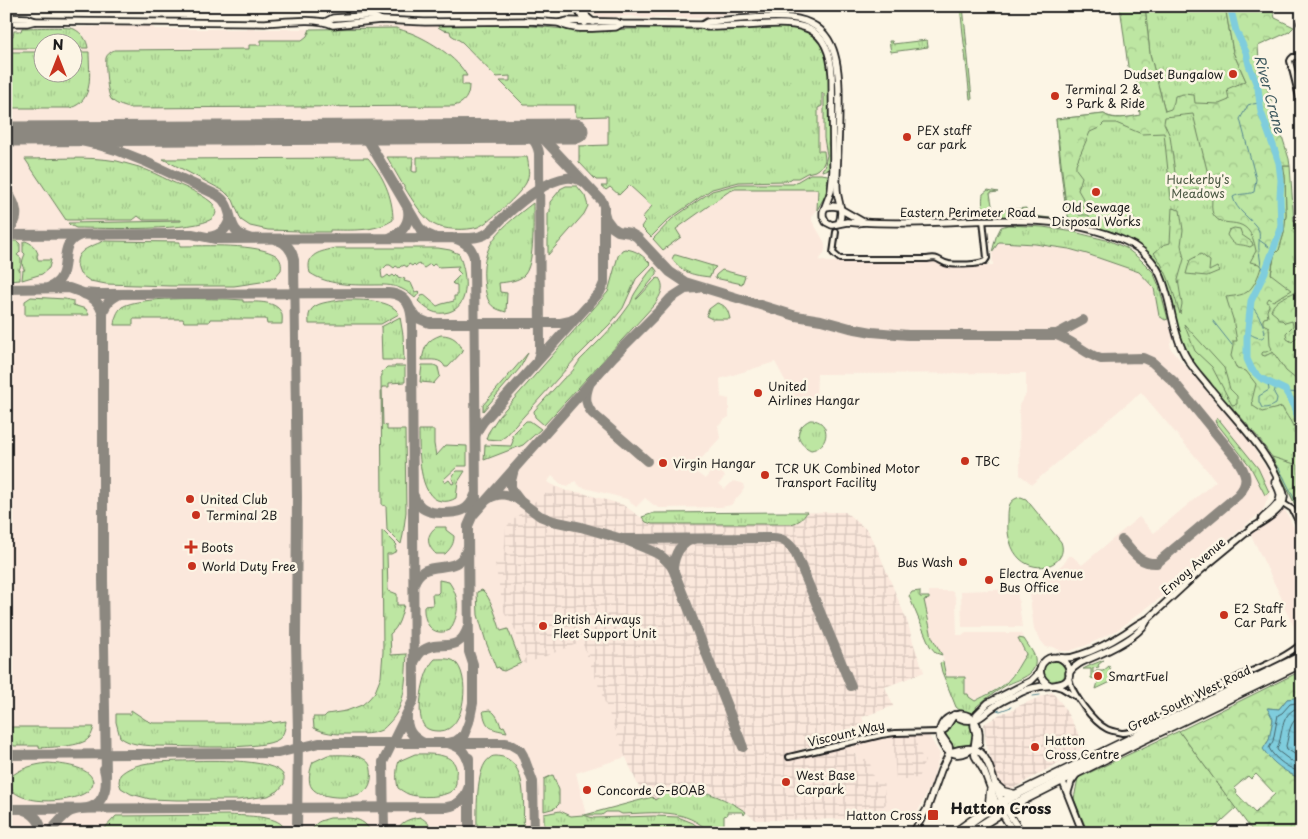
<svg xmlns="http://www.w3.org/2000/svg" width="1308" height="839" font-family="'Playpen Sans',sans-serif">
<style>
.built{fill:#fbe8dc;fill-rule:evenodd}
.industrial{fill:url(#industrial-grid)}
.grass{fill:url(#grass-tufts);stroke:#6c815f}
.forest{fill:url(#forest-crowns);stroke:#6c815f;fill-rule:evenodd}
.water{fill:url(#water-ripples);stroke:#578690}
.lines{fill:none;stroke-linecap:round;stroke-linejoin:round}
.shore{stroke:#446369;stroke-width:1}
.stream{stroke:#578690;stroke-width:1}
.river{stroke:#7fcddd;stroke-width:7}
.taxiway{stroke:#8c8880;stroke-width:10}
.runway{stroke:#8c8880;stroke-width:25}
.street-casing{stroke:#1c1c1c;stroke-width:8}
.secondary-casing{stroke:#1c1c1c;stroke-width:9}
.highway-casing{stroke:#1c1c1c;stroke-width:11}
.street{stroke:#fcf5e5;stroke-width:4}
.secondary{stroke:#fcf5e5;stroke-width:5.5}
.highway{stroke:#fcf5e5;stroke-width:8}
.poi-dot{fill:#c8321e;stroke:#fcf5e5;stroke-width:2}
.labels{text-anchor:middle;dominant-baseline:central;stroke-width:5;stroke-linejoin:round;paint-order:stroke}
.poi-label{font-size:12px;fill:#1c1c1c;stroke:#fcf5e5;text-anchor:start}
.park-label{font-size:12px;fill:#4c5944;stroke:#fcf5e5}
.street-label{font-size:12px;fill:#1c1c1c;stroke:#fcf5e5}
.water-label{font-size:14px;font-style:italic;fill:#3f5a60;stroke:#fcf5e5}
.quarter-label{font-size:15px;font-weight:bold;fill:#1c1c1c;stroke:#fcf5e5}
</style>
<defs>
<pattern id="industrial-grid" width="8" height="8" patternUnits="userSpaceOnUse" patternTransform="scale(1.25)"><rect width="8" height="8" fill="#fbe8dc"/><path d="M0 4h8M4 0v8" fill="none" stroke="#d7c6bc"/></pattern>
<pattern id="grass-tufts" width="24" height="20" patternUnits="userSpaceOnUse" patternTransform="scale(1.25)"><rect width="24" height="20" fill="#bde6a2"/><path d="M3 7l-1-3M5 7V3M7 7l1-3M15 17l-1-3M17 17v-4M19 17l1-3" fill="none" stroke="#a2c58b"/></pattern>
<pattern id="forest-crowns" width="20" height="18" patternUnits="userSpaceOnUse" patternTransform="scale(1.25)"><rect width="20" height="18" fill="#bde6a2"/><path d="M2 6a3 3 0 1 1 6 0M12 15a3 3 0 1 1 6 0" fill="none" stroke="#a2c58b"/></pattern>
<pattern id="water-ripples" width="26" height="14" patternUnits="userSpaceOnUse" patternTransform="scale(1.25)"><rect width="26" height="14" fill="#7fcddd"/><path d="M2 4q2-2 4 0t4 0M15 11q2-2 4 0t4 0" fill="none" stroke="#6dafbd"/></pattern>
</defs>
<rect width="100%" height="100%" fill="#fcf5e5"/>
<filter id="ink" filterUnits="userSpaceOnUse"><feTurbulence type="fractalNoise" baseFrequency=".02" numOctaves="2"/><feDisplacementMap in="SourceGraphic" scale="10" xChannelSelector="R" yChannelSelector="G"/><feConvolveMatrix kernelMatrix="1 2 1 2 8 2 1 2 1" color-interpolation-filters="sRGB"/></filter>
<g filter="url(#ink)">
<g class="built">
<polygon points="587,6 799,6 800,14 788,13 766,13 760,10 725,14 712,18 642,18 631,16 599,18 590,12"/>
<path d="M520,25L542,26L822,60L828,165L823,169V174L828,181L826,194L823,200L812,217V221L825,243V249L824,254L819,260L828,262H939L943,265H993L992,252L999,242L1035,244L1069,249L1087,254L1139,272L1154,288L1159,316L1165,320L1168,319L1173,338L1170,343L1171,349L1248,440L1270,474L1271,490L1264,508L1261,512L1164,595L1116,631L1087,645L1070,651H1061L1050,646L1047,648L1041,641L1034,629L1030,598L1031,582L1038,576L1057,569L1066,561L1068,556H1072L1082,565L1139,517L1154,533L1216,481L1141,392L1032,484L1020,475L1019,405L1026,394V373L817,374L816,402H806L803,405H792L793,395L775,362L720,379L721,397L729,399V417L724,420L722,423L718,425L720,438L692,469L705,479L715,467L725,476L719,484L725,489L733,481L742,483L743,484L744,488L742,492L731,505L721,507L660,508L655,506L645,498L636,507L627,499L581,487L575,481L568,487L561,484L552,476L547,482L566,491L582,493L623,505L640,517L657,514L845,512L867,530L878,551L906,620L909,632L924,672L885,687L893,706L862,717L865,726L841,734L838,739L815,746L669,743L576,773L586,814L652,797L716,795L728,801L722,814V833H6V36H13L14,31H21L22,28L151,26L155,29H346L378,26ZM42,42H72V72H42Z"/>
<polygon points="1284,508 1302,543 1302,635 1299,636 1280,600 1282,599 1250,533"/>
<polygon points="1017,589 1022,627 962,627 961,591"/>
<polygon points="929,591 951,591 954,593 956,601 957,635 963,635 966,633 1020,633 1024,637 1018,638 1025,654 1014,672 1006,682 991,692 975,700 969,697 969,694 966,694 966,677 946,676 943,657 932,637 927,620 924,600 929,599"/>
<polygon points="899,736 929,736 940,754 931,784 914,820 891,811 884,810 884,805 874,782 857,761 853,744 867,741"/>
</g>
<g class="industrial">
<polygon points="555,487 566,491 582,493 623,505 640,517 845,512 867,530 878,551 907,621 916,652 924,672 885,687 893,706 862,717 865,726 841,734 838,739 788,753 790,760 848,742 849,746 853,747 857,761 869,758 874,782 883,781 886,804 884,805 883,819 756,820 734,804 716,795 684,787 666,792 655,800 652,797 643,797 624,753 582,642 525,664 523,660 526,658 509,615 506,616 504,611 495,564 504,558 506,527 527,507"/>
<polygon points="1052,692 1062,704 1086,747 1016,787 1009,789 1002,786 997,779 986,743 984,724 994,718 1000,714 1015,709 1016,707"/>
<polygon points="911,736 915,737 918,750 925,761 918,778 896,780 893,737"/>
</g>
<g class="grass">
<path d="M1145,6H1225L1233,52L1246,81L1277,241L1271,274L1274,255L1279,250L1284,233L1286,215L1285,176L1282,166H1290L1294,221H1302V298L1299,300L1302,305V519L1272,457L1257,436L1239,415L1237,416L1196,366L1185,348L1180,338L1167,282L1160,267L1150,255L1140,247L1097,229L1071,222C1063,212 1058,137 1056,119L1104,114C1116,123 1150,113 1165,111L1150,54Z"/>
<polygon points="439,25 520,25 588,31 630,29 739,29 774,26 794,27 808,32 816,37 825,49 830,77 830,169 822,171 823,168 826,166 825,164 827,155 824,138 824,94 822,93 822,106 818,108 818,151 824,151 825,160 823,165 818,169 815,171 807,173 798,178 792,178 791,179 786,181 739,182 712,189 669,219 651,237 641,227 645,221 642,218 652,206 629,185 619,195 610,187 606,190 601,186 607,186 607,180 596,180 579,162 579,146 608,145 608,116 576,117 575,105 524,105 500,81 510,81 510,76 496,77 462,42 451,35 450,31 443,30 438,27"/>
<path d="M22,28C32,28 68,26 74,29C82,33 87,40 88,48H73L72,42H42V48H6V36H13L14,31H21Z"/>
<path d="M396,28C401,30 406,31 411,33C429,40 458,58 467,76H462V85H469C469,96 465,103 454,106L129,108C122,106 115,104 111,99C107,93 105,66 106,58C107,54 111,52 114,50L249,49V45H261V40H302L307,36L310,29Z"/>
<polygon points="927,40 928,47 891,52 889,41 892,41 893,44"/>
<path d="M6,52H42V72H72L73,52H89C89,72 95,101 70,108H6Z"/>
<path d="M387,157H413L412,171L414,172H417V157H527C529,165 530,175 526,183C520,194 489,223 478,227C467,231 442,230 433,224C417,213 397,174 387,157Z"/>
<path d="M368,158C383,175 393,197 393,220C375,232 352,230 330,230V232H299V231L268,230L250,226L241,220L233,200L224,191L163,159Z"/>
<path d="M25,159C55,159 88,156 117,161C124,163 132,165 139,167C150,171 160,176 170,181C184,187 199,192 211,202C216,206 218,214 213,218C197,232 101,228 76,228L70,225L68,223L181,221V220H143L138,216L133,220H66Z"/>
<polygon points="810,174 821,174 828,175 826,194 817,210 818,189 735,189 728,192 676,229 681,237 663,250 653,239 672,219 712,191 739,184 793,184"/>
<polygon points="566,186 577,186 585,196 588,206 584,214 548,255 548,213 550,212 550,202 560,190 560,189"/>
<path d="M533,203C533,220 535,261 525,274C520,281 507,282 499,283L500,292L507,293L506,312C491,308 488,304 485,288C478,244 501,228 533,203Z"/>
<polygon points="1008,225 1043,227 1074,232 1110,241 1126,248 1141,260 1153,272 1159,286 1168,319 1165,320 1159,316 1154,288 1139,272 1087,254 1069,249 1035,244 999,242 992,252 996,237 1001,227"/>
<polygon points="6,241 17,241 20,244 20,252 17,255 21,258 21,265 19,270 20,270 20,280 6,281"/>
<path d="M25,241C32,243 36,248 38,254L37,256L38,260H51L49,268L42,274L22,280L23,270H25C20,265 23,259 25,254L23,252V242Z"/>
<path d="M104,241L180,242V246C204,246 258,243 277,256C281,260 282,265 281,270L275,277L261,282L234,286H170L106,284L90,281L80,274C70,252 87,248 104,241Z"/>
<path d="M336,248H438L450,250L459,254C466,272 472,305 449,312C435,316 428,310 418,301L423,294L437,306L442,304L454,301V296H457V285L453,284L452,283L461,274L457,270L459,266L438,267L434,264L432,266L430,264L424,268L419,264L416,266L414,264L412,266L409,264L407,267L404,265L403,266H401L399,268L396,266L394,268L390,265H387L381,271L382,278H384L388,275L390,277L393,275L395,277L397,275L398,277L405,279L404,281L411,283L415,292L419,291L420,292L415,298C411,295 407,291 402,289C392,284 382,285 371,285C350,285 328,285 310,273C305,253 320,252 336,248Z"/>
<path d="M625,249C637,250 643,256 651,264L636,279L623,308L610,324L576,358L506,436L500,440L486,439L488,433L499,416L608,292L618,256L622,250Z"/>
<path d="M674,255H676L716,267L712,271L710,277C693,275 684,274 672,259Z"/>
<path d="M654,267L657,271V274L636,299H637L656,279L659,278C666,288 660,295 655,304L544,425L535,417L534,411L564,378C571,375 576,366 580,360C597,343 615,326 628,307C632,303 632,297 635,293C641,284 646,275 654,267Z"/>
<polygon points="722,270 745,276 742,284 715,278 716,275"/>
<polygon points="31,297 65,299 73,301 73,305 86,309 89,315 25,315 25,301"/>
<path d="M228,299L243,300V302C254,302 275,300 281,312C283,316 282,320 282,324H267L266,319H210L209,322H184L183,319H133V325H114C115,318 117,311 122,307C140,296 205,299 228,299Z"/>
<path d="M340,300C356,300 391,298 399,314L381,324H309C309,320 308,316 310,312C314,302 331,302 340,300Z"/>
<path d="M717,303C726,305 728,310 730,319H712L706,316L709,309Z"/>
<polygon points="400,317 403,335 404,360 382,360 381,327"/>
<path d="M441,335C453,335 459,341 463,351L448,367H445C441,358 431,360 422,360C425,345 427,340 441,335Z"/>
<polygon points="528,353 520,368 483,411 483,405"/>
<polygon points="422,365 434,365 438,367 440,376 433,384 432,383 420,382"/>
<polygon points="395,366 405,366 405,382 389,383 389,387 382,387 383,425 387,426 387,430 405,430 406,512 403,535 401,544 387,530 386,506 382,505 381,376 382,376 382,372 387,367 395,367"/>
<polygon points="1217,417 1258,468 1269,492 1265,495 1250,466 1215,421"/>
<path d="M810,420C831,419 831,447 811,450C795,443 794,428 810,420Z"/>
<polygon points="526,421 530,421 541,429 523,445 484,460 485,445 511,446 513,441 512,435"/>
<path d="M419,430H434V444L436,456L446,445L467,446V466H458L443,480L445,483L449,480L452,484L454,483L452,478L454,474L457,471H465L458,482L456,498C451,501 446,502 441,501C418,498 419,448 419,430Z"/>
<path d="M1021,497L1026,499L1061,542C1071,569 1020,581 1010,541C1007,533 1008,525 1008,517C1008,507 1009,499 1021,497Z"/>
<path d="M788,512H807C803,519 799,522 791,524H652L646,522L642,517L654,513Z"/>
<path d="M436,527H446V530L454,536C454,544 451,548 445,554H436C426,545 426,535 436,527Z"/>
<path d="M382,530L397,545L395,548L397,551L391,554H387L388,591L392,592L397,594V605H404C401,616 399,627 390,634L391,655L407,654C405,678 407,706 388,724C385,727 383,730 379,731C372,734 363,734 356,734C341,734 328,735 314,728L313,717H324L327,714L346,711L362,705L369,699L375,692L381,677L383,652Z"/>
<path d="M439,580L449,582C460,598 460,613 450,630C432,638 423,622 424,606L433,605L432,594H437L439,592Z"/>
<path d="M482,590C491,596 497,621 501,631L508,629L521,663L504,671L500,670L499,667L496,668L486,642L478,615L477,592Z"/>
<polygon points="920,591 920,597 929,597 929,599 924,600 932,637 942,655 936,653 930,646 909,596 912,592"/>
<path d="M1018,638L1024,639C1027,644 1032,650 1034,655C1041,676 1017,679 1005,686C995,692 985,699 976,707L977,710C970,716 963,713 956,707L942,672L940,663L943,662L946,677H965V694H968L969,697L975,701C986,695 999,690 1007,682C1015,674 1020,663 1026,654Z"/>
<path d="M435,659C441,659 449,658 454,661C471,673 466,731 440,731C436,731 432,731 428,729C414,723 422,684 427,672C429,667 431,663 435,659Z"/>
<polygon points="1104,660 1098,665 1099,667 1093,668 1093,673 1095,673 1096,671 1103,671 1109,666 1115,680 1096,689 1098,682 1096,679 1091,678 1091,669 1083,669 1091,665"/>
<circle cx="1054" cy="672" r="11"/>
<path d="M131,710L146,720L153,723H263L271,721L273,723L286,721C285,728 284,735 279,739C263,751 179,746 155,746C143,745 130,745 120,737L116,722V714H131Z"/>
<path d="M490,710C496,713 499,720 501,727L504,726L507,732C490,729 486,728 483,711Z"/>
<circle cx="960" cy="734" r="14"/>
<path d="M6,727H94C93,730 92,735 89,738C82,747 51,747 39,748V746H14L6,740Z"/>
<polygon points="1179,731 1236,808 1209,833 1088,833 1074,799 1078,778"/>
<path d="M415,754C427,754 453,752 456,768C457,770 456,773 456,775C456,780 457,786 453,790C444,798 418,798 408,794C404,792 401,790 398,788C396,779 396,770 399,761Z"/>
<path d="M328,755C341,755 370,752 371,770C372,777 371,784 367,789C358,800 321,800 312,788C307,782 310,769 313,762Z"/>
<path d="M497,756C530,758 523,811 523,833H493V830L477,831C477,815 475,767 490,758C492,756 494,756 497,756Z"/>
<path d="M179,761C198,761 275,756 284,776C284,777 284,782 284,784L278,791L268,796L238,800H177L150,799L131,794L121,788L119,782L120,775C134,761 161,762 179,761Z"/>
<path d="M48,763C60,764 90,766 93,781C93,785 91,788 88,791C73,803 24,806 11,789C9,786 9,782 9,778C21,768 32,765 48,763Z"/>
<polygon points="553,775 559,790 559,804 555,808 544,811 544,779"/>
<path d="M684,787C708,792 725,798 746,812L744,815L743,812H727V815L724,816V833H710C686,807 654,813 622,814L618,812H606L602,815H585L652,797L655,800L666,792Z"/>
<polygon points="560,811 571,816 583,815 593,818 654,816 678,817 693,823 705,833 544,833 544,814"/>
<path d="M228,815C241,816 273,815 282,825C283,826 285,831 285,833H100L116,816Z"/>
<path d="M420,817C427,821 431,826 435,833H396C400,821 409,819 420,817Z"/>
<path d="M330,818C346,818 364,815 371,833H311C315,821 320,821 330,818Z"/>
</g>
<g class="forest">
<polygon points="960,6 963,6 972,99 970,99"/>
<path d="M1120,6H1145L1150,54L1165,111L1171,109L1174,102L1175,96L1183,94L1194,95L1195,103L1219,104L1229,100L1227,89L1246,81L1233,52L1225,6H1272L1275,18L1294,27L1289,32L1258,46L1259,61L1289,159L1290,166H1283L1285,176L1286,215L1284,233L1279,250L1274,255L1271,274L1292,290L1273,301L1269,298L1267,301L1269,305L1267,311L1268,317L1264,318L1263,320V324L1269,327L1270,345L1272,349L1266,352H1263L1262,353V355L1265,356L1273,352L1286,371L1302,384V442C1297,437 1297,432 1293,426C1290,419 1285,414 1282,407L1262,412L1253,406L1252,400L1256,384L1246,371L1237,369L1231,356L1233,346V341H1237L1233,319L1226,297C1232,296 1241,296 1247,292C1254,287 1259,275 1261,267L1259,264L1250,262L1256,251C1249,208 1223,233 1213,214C1211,209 1212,203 1212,198L1200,196L1179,200H1171L1164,133L1142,134L1116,123H1104L1099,128L1090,132L1076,164V169L1082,177L1078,190L1085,202L1079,211V215H1089V226L1069,220L1066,206L1056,119L1104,114C1113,121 1129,117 1140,115L1136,78L1129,74ZM1193,114L1210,182L1202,188L1178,195L1170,136L1164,123L1165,117Z"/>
<path d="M988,190L998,192L990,193L993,211L1026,208L1027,215L1050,218L1048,219L1027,217H991L986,215C982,208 982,201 983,194Z"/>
<path d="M1172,208L1180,210L1183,230L1181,245L1184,259L1178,280L1182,304L1180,314C1173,292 1168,271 1154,253L1163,245L1170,243Z"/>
<path d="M1234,228L1240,229L1242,235L1252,242L1253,245L1250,247C1237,242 1235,249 1227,235L1229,230Z"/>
<polygon points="1201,254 1210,261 1209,271 1217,267 1219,271 1207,276 1186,274 1190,260"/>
<path d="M1295,292L1302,297L1299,300L1302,305V335L1297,337L1292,342L1287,339L1286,333L1293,326L1292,321L1285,323L1282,320H1279L1277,316L1271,311C1274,300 1285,297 1295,292Z"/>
<polygon points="1184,324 1224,368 1230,389 1237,396 1237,404 1232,405 1212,367 1195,351"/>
<polygon points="1272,457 1298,465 1298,483 1302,501 1302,518"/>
<path d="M1301,671L1302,697L1287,699L1279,709L1268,708L1273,719L1269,740L1266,744L1290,774L1302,779V833H1254L1179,731ZM1256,774L1275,794L1255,813L1236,793L1237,791L1234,788L1248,776L1251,779Z"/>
</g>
<path class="water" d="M1302,697V779C1286,773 1272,763 1263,749L1269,740L1273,719L1267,708L1279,709L1287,699Z"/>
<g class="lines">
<g class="shore">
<path d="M1302,702L1290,704L1282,713L1278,715L1273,741L1269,748C1275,760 1290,769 1302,773"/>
<path d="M1302,708C1301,708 1294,709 1293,710C1280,718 1283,736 1277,749L1278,751L1295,764L1302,767"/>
<path d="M1302,716C1289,719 1289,735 1286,746L1287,749L1302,759"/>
</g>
<g class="stream">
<path d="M1251,104L1248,105L1240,119L1256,179L1254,192C1247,195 1239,193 1233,197C1236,211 1251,218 1258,229C1261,234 1258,244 1259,250"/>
<polyline points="1253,104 1259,103"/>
<polyline points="1259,240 1269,247"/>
<polyline points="1271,247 1273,248"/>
<polyline points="1259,251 1261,265 1265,272"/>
<polyline points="1213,321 1232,345"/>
<path d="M1247,335L1250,334C1270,346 1266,328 1259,317C1257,312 1253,308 1250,304"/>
<path d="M1268,383L1269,390L1259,396V402L1262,408C1268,408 1271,407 1276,404L1277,398L1274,393L1276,386"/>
<polyline points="1287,392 1302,393"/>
<polyline points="1298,419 1302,418"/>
<polyline points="1278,466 1302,514"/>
<polyline points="1033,696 1040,695"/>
<polyline points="997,710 1000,711 1011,707"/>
</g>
<polyline class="river" points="1230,6 1236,31 1246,52 1249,65 1258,88 1261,112 1275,151 1279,163 1281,180 1280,197 1281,229 1265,272 1251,301 1247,338 1247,359 1252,370 1262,379 1285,390 1291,400 1302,427"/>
<g class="taxiway">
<path d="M518,131C530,135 537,141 539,153L540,344V351L538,359"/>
<polyline points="352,132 363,136 369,142 419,227 425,233 434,237"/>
<path d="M45,133L95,144L119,151L144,161L217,195C237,207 223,231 249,238"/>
<polyline points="6,144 15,137 27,134"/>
<path d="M6,190C16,204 23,219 6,231"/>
<path d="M604,212L606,219L612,227L618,231L630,233L637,237L670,272L685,282L796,316L821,320L850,328L872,332L908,335H1056C1071,339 1085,354 1101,359L1143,358L1152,362L1173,381L1236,458C1245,471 1251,482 1238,495L1157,563C1139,564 1133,552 1122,540"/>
<path d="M6,235L181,234H192L216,239L452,238C463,240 471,245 474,257L476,502L475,510L468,526V532L469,652L473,664V703L469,722L464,735L456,741L448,743C461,747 466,752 469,765"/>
<path d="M209,237C221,235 228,229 230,217"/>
<path d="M391,237C403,232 410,223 408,209"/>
<path d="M457,238C465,238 476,239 484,235C492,231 497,223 504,217C518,204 545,181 566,178C572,177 578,179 584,182"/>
<path d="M277,240C287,243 292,250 294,260L297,497L296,640L298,733L297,833"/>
<path d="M48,288C78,275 52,245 81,235"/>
<path d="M6,289L69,288L83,293L97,294L388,293C416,294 412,323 412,343L414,696L413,701L383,762L384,833"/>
<path d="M84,294C95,298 100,304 103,315C104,304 111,299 120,294"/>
<polyline points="411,310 417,318 429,323 561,323 570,321 574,319"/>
<polyline points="103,315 103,580 106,776"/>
<polyline points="1052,334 1057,334 1083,320"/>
<path d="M589,385C585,396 585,404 592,413L647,461"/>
<polyline points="476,434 479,428 483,422 600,292 604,283 604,206 602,201 541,136 536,133 528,131"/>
<path d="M514,469L511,481V487L514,493L520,501L540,516L553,521L581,527L622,539L773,538C783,538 790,544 795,552L851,686"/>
<path d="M414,496C418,509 429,513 442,513C458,513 469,512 475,495"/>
<path d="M488,499C499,492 508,494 519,500"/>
<polyline points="474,514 613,357 660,310 671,298 685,289 698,288"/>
<path d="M628,541C644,548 663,552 673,569L743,747"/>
<path d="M673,569C674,555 679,544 693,539"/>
<path d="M414,584C424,554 457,580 467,549"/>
<path d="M414,662C416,659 418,655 421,652C439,637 458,657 468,627"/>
<path d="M407,715C406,730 412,737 424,743"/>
<polyline points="6,755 278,753 319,743 505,743 510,744 520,750 523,755 533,782 534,833"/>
<polyline points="469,758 469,833"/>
<path d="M6,809L447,807C460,805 465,798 469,786"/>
<path d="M24,810C35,814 41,821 42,833"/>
<path d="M49,833C55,826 61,818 68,813C75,808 83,810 91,807C106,801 108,783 104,769"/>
</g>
<polyline class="runway" points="6,134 576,131"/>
<defs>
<g id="street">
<polyline points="1300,23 1302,19"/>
<polyline points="1302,56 1293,57 1291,59 1290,61 1302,109"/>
<path d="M836,232L833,253L840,259H927C940,256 938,262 949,264C958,265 978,265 985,261L987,258L983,220"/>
<polyline points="1281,502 1292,509 1302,529"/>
<path d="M1069,678C1072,694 1093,722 1107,729C1111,731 1117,732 1122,733C1136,733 1152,722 1164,716C1189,703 1213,689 1238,677C1260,667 1284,659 1302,643"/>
<polyline points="1055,686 1062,688 1075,696"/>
<polyline points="789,757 881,735 895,733 939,732"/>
</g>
<g id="secondary">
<polyline points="576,6 585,23"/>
<polyline points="582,6 587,17 593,22"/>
<polyline points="6,17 27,18 35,21"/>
<polyline points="325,22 333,18 364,16 373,16 381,20"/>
<path d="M6,23H27L35,21L265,23C284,22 316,17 333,25L381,20L425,22L530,21L559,23L568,21L616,22L621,24L702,25L707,27C723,27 740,26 757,25C800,22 829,23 832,75L833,171L831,191L823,212V216L826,222L832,225L847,222L858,223L863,222C950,228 1043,205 1125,241C1179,265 1162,319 1188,360C1194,370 1202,378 1209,387C1231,414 1263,446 1277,477C1279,483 1283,489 1284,495C1286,509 1262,522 1252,528"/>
<path d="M559,23C576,32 598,27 616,27L621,24"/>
<path d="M702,25L707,22C732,20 766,15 791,18C834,23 839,59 839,95C839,112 839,128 838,145C838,160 836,175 837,190C838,204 844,209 839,223"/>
<polyline points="826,207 832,206 840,207"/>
<polyline points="842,210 863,222"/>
<path d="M1262,519C1267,513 1280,506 1280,497C1281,493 1277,486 1275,482"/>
<path d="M1069,673C1076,663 1087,660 1098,655C1114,648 1141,635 1148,619L1201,570L1253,527"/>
<path d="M1050,685C1040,680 1036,668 1046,660C1052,655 1058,658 1065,658C1070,658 1075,657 1080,655C1096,650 1111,642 1125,633C1133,628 1139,622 1148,619"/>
<path d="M961,714C977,716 980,727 979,741V743C944,779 920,717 961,714Z"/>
<path d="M954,715C960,719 968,722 976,719C982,718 986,712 992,708C999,703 1008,698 1016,695C1023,691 1030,688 1038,687C1049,684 1074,689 1069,668C1067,662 1063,659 1058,657"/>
<polyline points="939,732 945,729 954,715"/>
<polyline points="940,733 949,746 950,752"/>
<path d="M950,752C960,749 972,746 980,752C990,760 994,784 999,795C1005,808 1013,821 1022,833"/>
<polyline points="1061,777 1083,833"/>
<polyline points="1068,792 1071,782 1076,775"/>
<polyline points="913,833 927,809 941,770 950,752"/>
<polyline points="1014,833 997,805 984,771 975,756 974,749 976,734 974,726 974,720 977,714 988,703 1031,681 1038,674 1040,670"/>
</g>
<g id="highway">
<polyline points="996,786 1003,792 1015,795"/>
<polyline points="985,812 990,802 991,791"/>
<polyline points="955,833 983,813 1015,795 1302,656"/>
<polyline points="969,833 1013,805 1136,743 1302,663"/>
</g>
</defs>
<use href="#street" class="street-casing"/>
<use href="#secondary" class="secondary-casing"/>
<use href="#highway" class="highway-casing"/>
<use href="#street" class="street"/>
<use href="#secondary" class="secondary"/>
<use href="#highway" class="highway"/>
</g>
</g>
<g class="poi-dot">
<circle cx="1233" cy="74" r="5"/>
<circle cx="1055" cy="96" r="5"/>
<circle cx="907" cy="137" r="5"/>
<circle cx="1096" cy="192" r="5"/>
<circle cx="758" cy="393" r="5"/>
<circle cx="965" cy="461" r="5"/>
<circle cx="663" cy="463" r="5"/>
<circle cx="765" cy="475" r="5"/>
<circle cx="190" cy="499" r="5"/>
<circle cx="196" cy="515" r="5"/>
<path d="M188.5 539.5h5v5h5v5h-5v5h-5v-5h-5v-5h5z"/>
<circle cx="963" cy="562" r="5"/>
<circle cx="192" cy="566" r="5"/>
<circle cx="989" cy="580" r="5"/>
<circle cx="1224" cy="615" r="5"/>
<circle cx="543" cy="626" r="5"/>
<circle cx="1098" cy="676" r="5"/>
<circle cx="1035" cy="747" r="5"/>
<circle cx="786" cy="782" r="5"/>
<circle cx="587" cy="790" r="5"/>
<rect x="927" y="809" width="12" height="12" rx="2.5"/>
</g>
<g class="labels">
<g class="poi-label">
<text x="1223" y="74" text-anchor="end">Dudset Bungalow</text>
<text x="1065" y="89">Terminal 2 &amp;<tspan x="1065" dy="14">3 Park &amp; Ride</tspan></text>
<text x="917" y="130">PEX staff<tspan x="917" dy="14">car park</tspan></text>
<text x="1096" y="207" text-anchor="middle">Old Sewage<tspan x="1096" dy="14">Disposal Works</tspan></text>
<text x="768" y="386">United<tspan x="768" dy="14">Airlines Hangar</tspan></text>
<text x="975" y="461">TBC</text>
<text x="673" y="463">Virgin Hangar</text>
<text x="775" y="468">TCR UK Combined Motor<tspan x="775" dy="14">Transport Facility</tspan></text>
<text x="200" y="499">United Club</text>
<text x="206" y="515">Terminal 2B</text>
<text x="201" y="547">Boots</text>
<text x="953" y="562" text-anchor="end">Bus Wash</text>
<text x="202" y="566">World Duty Free</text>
<text x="999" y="573">Electra Avenue<tspan x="999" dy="14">Bus Office</tspan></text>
<text x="1234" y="608">E2 Staff<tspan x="1234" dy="14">Car Park</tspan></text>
<text x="553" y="619">British Airways<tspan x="553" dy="14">Fleet Support Unit</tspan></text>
<text x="1108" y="676">SmartFuel</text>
<text x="1045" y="740">Hatton<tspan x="1045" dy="14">Cross Centre</tspan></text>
<text x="796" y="775">West Base<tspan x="796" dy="14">Carpark</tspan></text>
<text x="597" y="790">Concorde G-BOAB</text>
<text x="922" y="815" text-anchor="end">Hatton Cross</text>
</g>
<g class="park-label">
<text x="1198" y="179">Huckerby's<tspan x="1198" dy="14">Meadows</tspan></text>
</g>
<g class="street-label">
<text x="968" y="212">Eastern Perimeter Road</text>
<text transform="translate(1193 566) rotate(-41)">Envoy Avenue</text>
<text transform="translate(1189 698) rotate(-26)">Great South West Road</text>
<text transform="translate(846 733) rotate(-13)">Viscount Way</text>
</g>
<g class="water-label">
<text transform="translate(1270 94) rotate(75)">River Crane</text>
</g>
<g class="quarter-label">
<text x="1001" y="807">Hatton Cross</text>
</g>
</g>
<rect width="1308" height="839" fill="none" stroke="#fcf5e5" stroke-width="25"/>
<rect x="12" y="12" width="1283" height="814" fill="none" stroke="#1c1c1c" stroke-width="2" filter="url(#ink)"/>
<g transform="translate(58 58)"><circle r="24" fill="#fcf5e5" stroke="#a29e95"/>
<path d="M0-4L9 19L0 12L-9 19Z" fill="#c8321e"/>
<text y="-8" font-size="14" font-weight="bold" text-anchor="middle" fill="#1c1c1c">N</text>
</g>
</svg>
